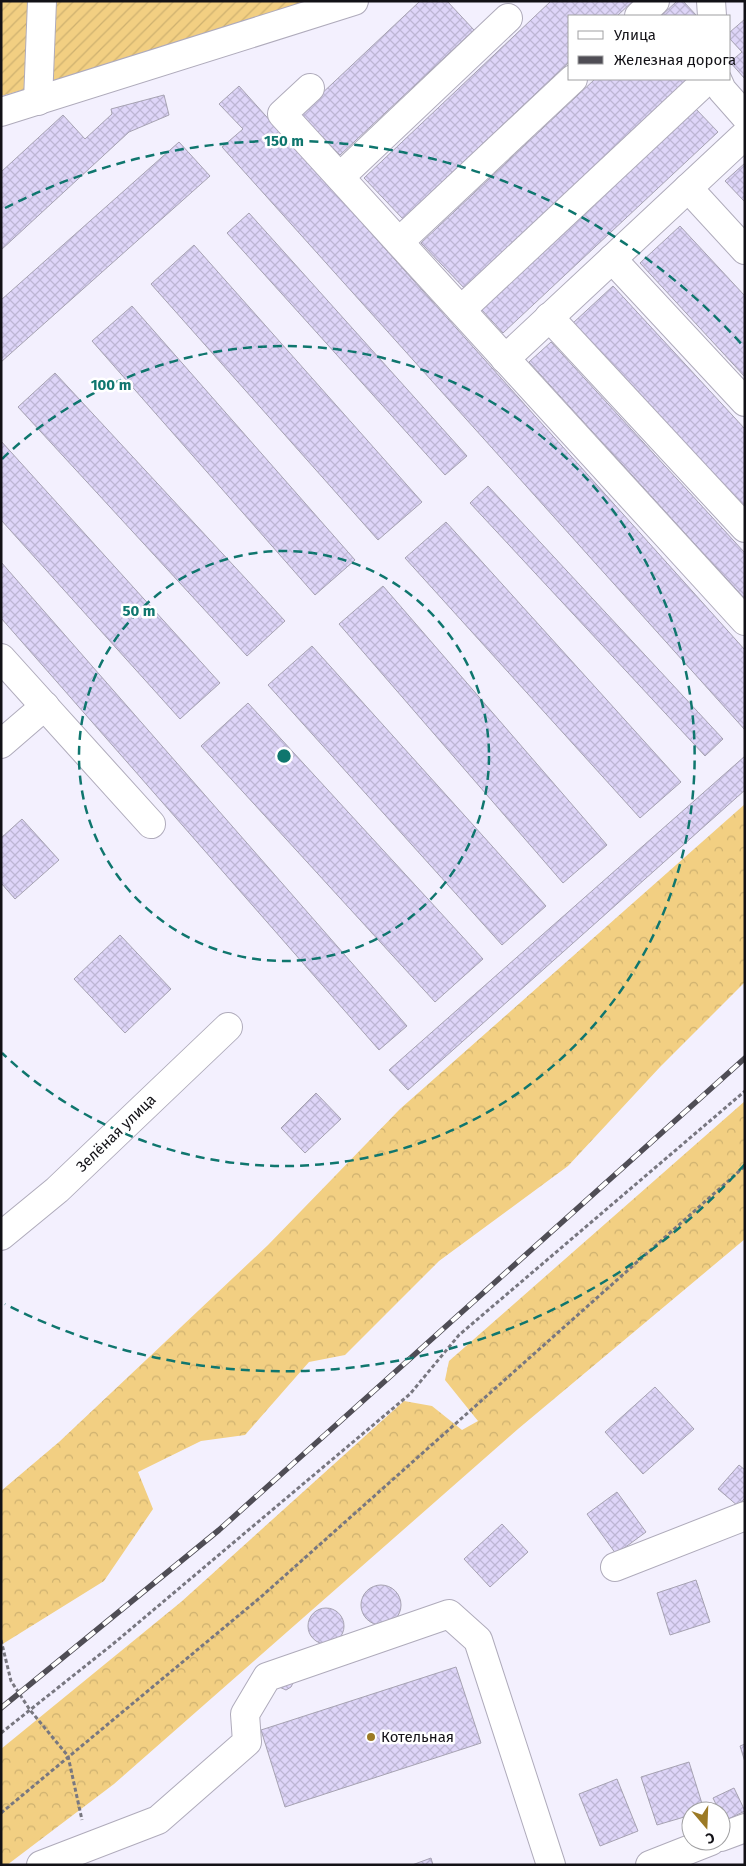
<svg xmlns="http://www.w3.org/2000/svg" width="746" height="1866" font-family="'Fira Sans',sans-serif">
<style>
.forest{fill:url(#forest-crowns)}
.garden{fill:url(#garden-furrows)}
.building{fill:url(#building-cross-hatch);stroke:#a6a2b2}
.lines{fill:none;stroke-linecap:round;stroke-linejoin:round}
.minor-casing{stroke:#afabbb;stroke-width:30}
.path{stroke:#787780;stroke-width:3;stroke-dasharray:4 2.5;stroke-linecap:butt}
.minor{stroke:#fff;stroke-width:28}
.rail-casing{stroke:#4f4d55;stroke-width:5.5}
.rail{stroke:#fff;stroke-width:4;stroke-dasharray:11;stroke-linecap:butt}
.ring{fill:none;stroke:#0f766e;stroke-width:2.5;stroke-dasharray:9 6}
.poi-dot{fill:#9c7a25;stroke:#fff;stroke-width:2}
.labels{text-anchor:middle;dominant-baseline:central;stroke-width:5;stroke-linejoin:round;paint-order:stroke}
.street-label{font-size:15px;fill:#121116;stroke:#fff}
.poi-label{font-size:15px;fill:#121116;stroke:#fff;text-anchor:start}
.centre{fill:#0f766e;stroke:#fff;stroke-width:2.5}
.ring-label{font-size:15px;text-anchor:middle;font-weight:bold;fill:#0f766e;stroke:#fff;stroke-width:5;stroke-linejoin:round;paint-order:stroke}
</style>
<defs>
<pattern id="forest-crowns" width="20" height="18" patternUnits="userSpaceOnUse" patternTransform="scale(1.25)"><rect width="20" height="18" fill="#f2cf82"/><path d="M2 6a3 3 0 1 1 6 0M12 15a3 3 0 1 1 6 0" fill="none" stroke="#ceb170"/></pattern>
<pattern id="garden-furrows" width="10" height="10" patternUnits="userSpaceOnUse" patternTransform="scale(1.25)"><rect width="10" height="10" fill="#f2cf82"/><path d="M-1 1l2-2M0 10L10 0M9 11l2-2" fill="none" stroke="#ceb170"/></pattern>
<pattern id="building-cross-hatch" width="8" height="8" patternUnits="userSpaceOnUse" patternTransform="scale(1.25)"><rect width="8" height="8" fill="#ded5f8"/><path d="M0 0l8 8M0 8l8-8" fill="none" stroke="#bdb6d4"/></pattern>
</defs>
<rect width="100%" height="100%" fill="#f3f0fe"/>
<g class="forest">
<polygon points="745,804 745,982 660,1067 568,1166 439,1261 345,1355 309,1362 245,1435 201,1441 138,1472 153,1509 104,1581 1,1645 1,1491 59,1442 268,1245 400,1109"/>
<polygon points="745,1101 745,1239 518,1429 114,1784 7,1865 1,1865 1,1749 181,1602 404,1401 432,1406 462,1430 478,1421 445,1380 449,1361"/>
</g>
<polygon class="garden" points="1,1 342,1 1,96"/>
<g class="building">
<polygon points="420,1 447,1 474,30 340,155 300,114"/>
<polygon points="551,1 633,1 617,16 570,16 570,61 403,219 364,178"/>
<polygon points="677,1 683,1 697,16 661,16"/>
<polygon points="745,19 745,79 730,62 742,52 730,39 730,32"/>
<polygon points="595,79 689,79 466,290 421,243"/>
<polygon points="239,86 745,650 745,730 222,147 243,129 219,104"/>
<polygon points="164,95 169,115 129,132 1,250 1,172 63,115 85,139 112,114 111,109"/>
<polygon points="695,108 718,132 503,333 481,309"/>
<polygon points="179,142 210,176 1,362 1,300"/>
<polygon points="745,163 745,202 725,181"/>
<polygon points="249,213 467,456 445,475 227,233"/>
<polygon points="680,226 745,296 745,377 640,263"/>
<polygon points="194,245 422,502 378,540 151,284"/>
<polygon points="613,286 745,429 745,508 573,323"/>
<polygon points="132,306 355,560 315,595 92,341"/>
<polygon points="551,342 745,553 745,599 529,362"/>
<polygon points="55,373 285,621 247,656 18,407"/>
<polygon points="1,441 220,683 180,719 1,520"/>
<polygon points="488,486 723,739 705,756 470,503"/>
<polygon points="446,522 681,782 640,818 405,558"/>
<polygon points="1,562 407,1026 379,1050 1,618"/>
<polygon points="383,586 607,845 563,883 339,624"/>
<polygon points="312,646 546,906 502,945 268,685"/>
<polygon points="248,703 483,959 435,1002 201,746"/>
<polygon points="745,756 745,790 408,1090 389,1070"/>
<polygon points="22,819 59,860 15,899 1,883 1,838"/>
<polygon points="120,935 171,989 125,1033 74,979"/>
<polygon points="316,1093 341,1119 305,1153 281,1128"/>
<polygon points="655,1387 694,1429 643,1474 605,1432"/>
<polygon points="739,1465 745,1470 745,1498 738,1506 718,1489"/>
<polygon points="617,1492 646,1532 616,1554 587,1514"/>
<polygon points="502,1524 528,1552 490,1587 464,1559"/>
<polygon points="696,1580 710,1622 670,1635 657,1593"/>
<circle cx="381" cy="1605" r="20"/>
<circle cx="326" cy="1626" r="18"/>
<polygon points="456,1667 481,1743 285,1807 261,1730"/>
<polygon points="294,1681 291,1687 286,1690 277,1686"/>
<polygon points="745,1744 745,1762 740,1746"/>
<polygon points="689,1762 704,1810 691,1811 691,1815 657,1825 641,1777"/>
<polygon points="617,1779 638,1831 600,1846 579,1794"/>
<polygon points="734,1788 745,1811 724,1821 713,1798"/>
<polygon points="431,1858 433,1865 412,1865"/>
</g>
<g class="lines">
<defs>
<g id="minor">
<polyline points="711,1 712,16"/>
<polyline points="639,16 655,1"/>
<polyline points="717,79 722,90 745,116"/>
<polyline points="310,88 282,114 745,621"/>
<polyline points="38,101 42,1"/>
<polyline points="1,112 354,1"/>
<polyline points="340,177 508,18"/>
<polyline points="688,188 745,250"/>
<polyline points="399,242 573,79"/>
<polyline points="612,259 745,402"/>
<polyline points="461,310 708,79"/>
<polyline points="549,317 745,528"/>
<polyline points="505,359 745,135"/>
<polyline points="1,658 151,824"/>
<polyline points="1,744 45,706"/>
<polyline points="1,1236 57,1190 228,1027"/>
<polyline points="615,1567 745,1516"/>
<polyline points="721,1837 745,1828"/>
<polyline points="41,1865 158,1820 247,1742 245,1714 267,1677 449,1614 478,1640 551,1865"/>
<polyline points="650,1865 711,1841"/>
</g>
</defs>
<use href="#minor" class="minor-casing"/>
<g class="path">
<polyline points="1,1640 11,1681 30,1710 68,1756 82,1820"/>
<polyline points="1,1733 113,1644 410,1394 459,1335 745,1091"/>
<polyline points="1,1813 262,1596 745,1166"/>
</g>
<use href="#minor" class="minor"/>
<defs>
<polyline id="rail" points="1,1708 219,1530 745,1058"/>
</defs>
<use href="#rail" class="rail-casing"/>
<use href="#rail" class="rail"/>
</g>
<g class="ring">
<circle cx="284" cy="756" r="205"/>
<path d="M2 459A410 410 0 1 1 2 1053"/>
<path d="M745 1164A615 615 0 0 1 5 1304M5 208A615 615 0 0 1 745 348"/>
</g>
<circle class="poi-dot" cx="371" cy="1737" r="5"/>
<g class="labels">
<g class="street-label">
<text transform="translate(116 1133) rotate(-44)">Зелёная улица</text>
</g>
<g class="poi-label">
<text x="381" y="1737">Котельная</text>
</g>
</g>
<circle cx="284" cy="756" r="8" class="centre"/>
<g class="ring-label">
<text x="284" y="146">150 m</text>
<text x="111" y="390">100 m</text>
<text x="139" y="616">50 m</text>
</g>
<rect width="746" height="1866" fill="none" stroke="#121116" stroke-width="5"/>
<rect x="568" y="15" width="162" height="65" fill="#ffffff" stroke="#a0a0a2"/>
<rect x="578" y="31" width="25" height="8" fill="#ffffff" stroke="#a0a0a2"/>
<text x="614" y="40" font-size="15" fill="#121116">Улица</text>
<rect x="578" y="56" width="25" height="8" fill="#4f4d55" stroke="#a0a0a2"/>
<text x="614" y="65" font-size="15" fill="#121116">Железная дорога</text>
<g transform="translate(706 1826) rotate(161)"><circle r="24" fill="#ffffff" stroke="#a0a0a2"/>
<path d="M0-4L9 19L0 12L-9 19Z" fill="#9c7a25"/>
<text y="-8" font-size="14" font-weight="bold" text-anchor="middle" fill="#121116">С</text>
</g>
</svg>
